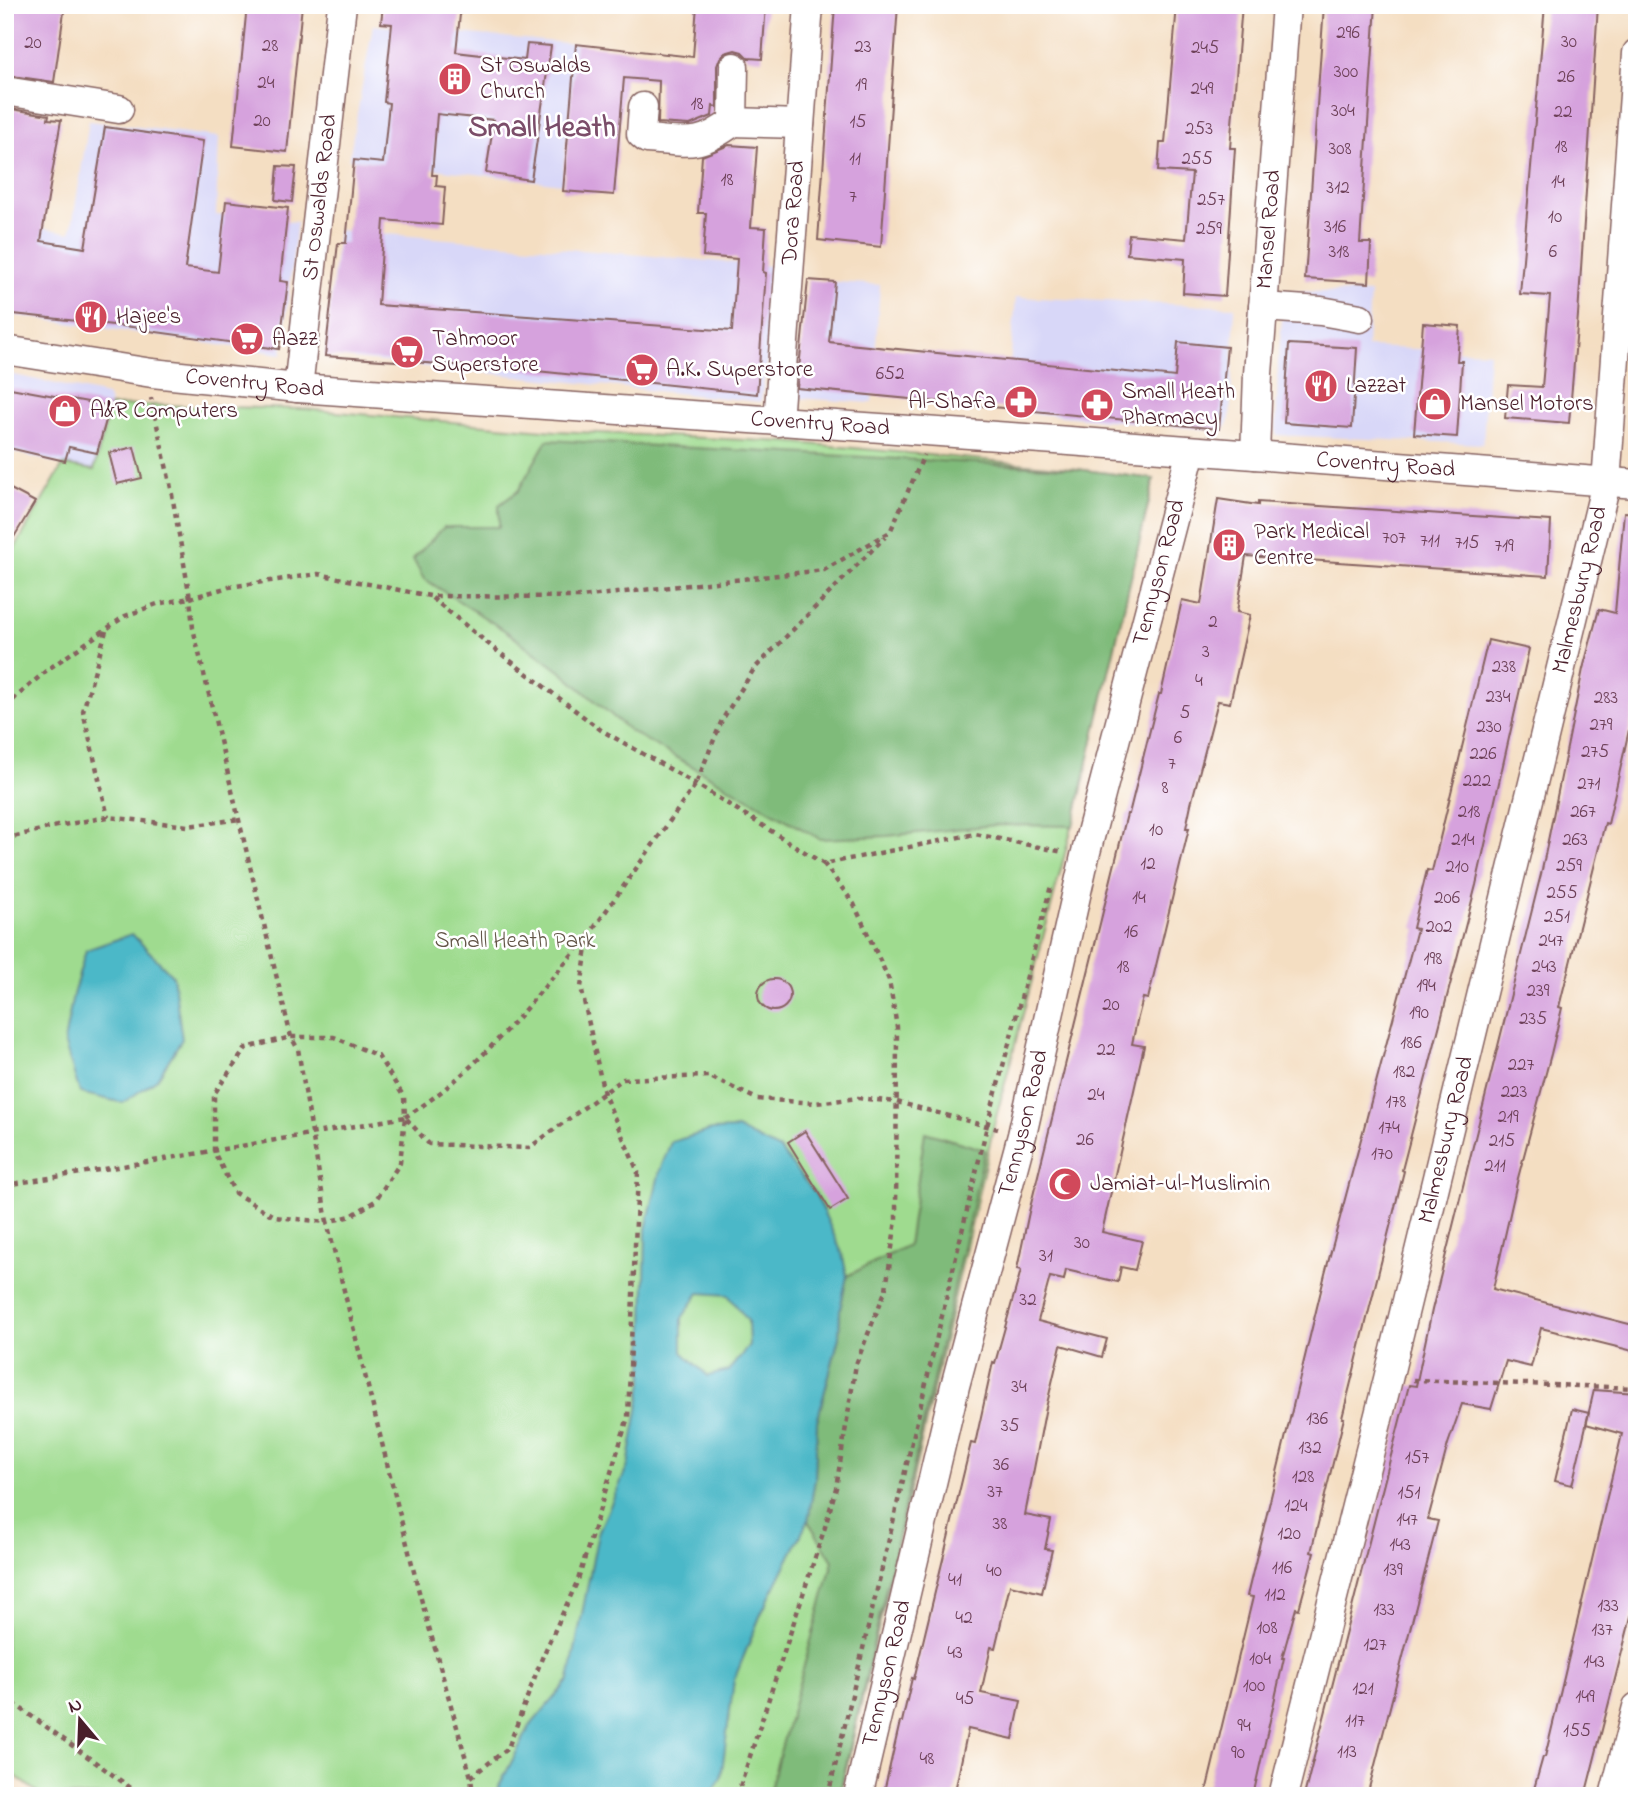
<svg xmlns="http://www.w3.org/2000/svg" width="1642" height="1801" font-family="'Indie Flower',sans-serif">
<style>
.built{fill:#d8d7f8}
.green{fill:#9fdb8f;stroke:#747d5d;stroke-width:2}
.forest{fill:#7fbb7a;stroke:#646d52;stroke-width:2}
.water{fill:#4cb8c8;stroke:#4b6c7a;stroke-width:2;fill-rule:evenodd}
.building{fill:#d6a2dd}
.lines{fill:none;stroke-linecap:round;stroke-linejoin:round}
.minor-casing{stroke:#866260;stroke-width:31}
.path{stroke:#866260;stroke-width:4.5;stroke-dasharray:5 5;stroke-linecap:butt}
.minor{stroke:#fff;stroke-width:28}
.labels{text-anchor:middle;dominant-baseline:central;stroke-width:5;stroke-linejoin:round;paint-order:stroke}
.number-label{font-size:19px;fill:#6d4058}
.poi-label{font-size:23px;fill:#4a1f2b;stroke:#fff;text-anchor:start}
.street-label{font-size:23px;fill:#4a1f2b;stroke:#fff}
.park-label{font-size:23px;fill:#645749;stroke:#fff}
.district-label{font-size:30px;font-weight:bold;fill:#7b4d69;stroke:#fff}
</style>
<rect width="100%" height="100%" fill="#fff"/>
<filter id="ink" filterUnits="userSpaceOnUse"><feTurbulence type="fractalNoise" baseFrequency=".0143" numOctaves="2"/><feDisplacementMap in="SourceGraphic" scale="14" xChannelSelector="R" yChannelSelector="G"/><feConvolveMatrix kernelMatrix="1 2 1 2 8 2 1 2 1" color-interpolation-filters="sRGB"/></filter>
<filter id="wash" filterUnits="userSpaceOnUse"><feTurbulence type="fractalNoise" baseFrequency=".00686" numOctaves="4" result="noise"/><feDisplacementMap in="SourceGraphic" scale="28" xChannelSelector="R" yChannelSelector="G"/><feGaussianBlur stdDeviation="1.57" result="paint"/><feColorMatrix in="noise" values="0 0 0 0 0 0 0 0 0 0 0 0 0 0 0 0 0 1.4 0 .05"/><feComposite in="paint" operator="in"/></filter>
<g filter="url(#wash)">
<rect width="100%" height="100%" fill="#f4dec2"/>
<g class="built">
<polygon points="373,25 576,44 562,184 349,159"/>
<polygon points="89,121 219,137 216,215 297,222 282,354 5,314 5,221 71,233"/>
<polygon points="338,230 772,266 767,360 761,402 325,356"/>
<polygon points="808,280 880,285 872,403 798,398"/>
<polygon points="1285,291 1370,293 1367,347 1489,352 1483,444 1276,435 1278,361"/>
<polygon points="1016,297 1235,307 1230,418 1224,431 1006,411"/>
<polygon points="5,373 107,395 110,403 94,470 63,465 5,450"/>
</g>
<polygon class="green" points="151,405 303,409 556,431 788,442 1069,468 1154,479 1079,800 994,1125 840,1796 42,1796 5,1768 5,565 63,465 94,470 110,406"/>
<g class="forest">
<polygon points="547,440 1069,468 1154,479 1073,826 996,825 887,836 820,839 630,731 560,671 507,632 423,578 413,559 444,527 499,527 499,505 518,491"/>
<polygon points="925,1132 985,1150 839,1796 768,1796 833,1561 808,1521 815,1479 817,1421 839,1337 840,1309 847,1276 908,1245"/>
<polygon points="570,1787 583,1796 537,1796 539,1791"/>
</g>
<g class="water">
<polygon points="132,934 173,976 182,1039 157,1079 123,1103 80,1093 64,1042 73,995 86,950"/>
<path d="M737,1129L780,1150L816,1195L842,1253L847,1276L840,1309L839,1337L817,1421L815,1479L808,1521L761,1614L734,1680L721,1778L710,1796H583L570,1787L539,1791L537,1796H494L530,1726L569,1680L598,1533L628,1466L643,1382L646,1229L660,1170L671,1142L712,1130ZM699,1293L728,1295L748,1321L749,1346L728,1371L708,1376L682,1352V1318Z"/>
</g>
<g id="blocks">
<g class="building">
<polygon points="5,5 65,5 54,82 5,75"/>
<polygon points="247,5 302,5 287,152 233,146"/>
<polygon points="383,5 461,5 456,52 525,60 527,44 551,46 531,180 486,173 494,120 437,114 432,175 437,175 436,186 445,187 442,225 384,220 378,305 732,331 737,259 703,256 706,213 698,213 702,156 729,145 757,147 751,227 766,228 763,272 766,273 757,394 527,370 325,356 338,243 346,243 354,160 383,163 389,103 384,102 392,24 381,23"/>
<polygon points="697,5 766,5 762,59 748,58 742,52 735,50 725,53 720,58 717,66 717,107 713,106 712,116 690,125 658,123 659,81 624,78 614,195 563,191 576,44 693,57"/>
<polygon points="835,5 898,5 881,247 818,240"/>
<polygon points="1177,5 1242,5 1230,148 1235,148 1225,296 1183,293 1185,259 1127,254 1129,234 1186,239 1192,173 1158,171 1160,143 1165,143"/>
<polygon points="1324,5 1376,5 1360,243 1371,243 1369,283 1305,279"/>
<polygon points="1545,5 1598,5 1578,315 1569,423 1505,418 1508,385 1542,387 1550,296 1520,294"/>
<polygon points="5,108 49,115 48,119 61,120 41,241 85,248 105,127 203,141 185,268 218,272 226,201 288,208 280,281 288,282 279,349 149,331 150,329 5,313"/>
<polygon points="278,166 296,167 292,202 275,200"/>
<polygon points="808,280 835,282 829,342 1175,377 1178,342 1227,347 1219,429 797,388"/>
<polygon points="1423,323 1460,326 1457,361 1462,361 1457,437 1414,434"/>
<polygon points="1289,344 1357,348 1352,428 1284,423"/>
<polygon points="5,387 110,406 97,453 69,447 65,461 5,447"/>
<polygon points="134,447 142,478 117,484 109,453"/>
<polygon points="5,486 35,502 5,552"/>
<polygon points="1218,499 1258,505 1258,502 1551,521 1548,576 1246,556 1237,612 1250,615 1230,703 1218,701 1191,804 1186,828 1189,828 1148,999 1143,998 1137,1021 1132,1044 1144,1046 1102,1232 1142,1241 1135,1270 1121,1267 1118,1282 1066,1270 1064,1280 1050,1277 1038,1321 1107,1339 1102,1357 1061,1345 1045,1412 1025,1515 1051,1520 1045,1549 1052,1550 1047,1571 1042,1593 1010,1585 995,1648 991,1647 981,1693 1021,1701 1013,1739 968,1729 954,1796 883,1796 900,1722 902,1722 912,1678 914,1679 971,1443 975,1444 993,1362 995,1363 1021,1270 1017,1269 1029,1212 1127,814 1129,814 1159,694 1161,694 1182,600 1201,604"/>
<polygon points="1624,512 1637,513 1637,694 1608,824 1605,823 1559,1007 1562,1008 1551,1054 1518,1178 1493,1289 1637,1326 1637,1352 1541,1328 1531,1367 1506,1361 1491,1409 1462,1404 1448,1444 1428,1519 1438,1521 1367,1796 1304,1796 1409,1385 1416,1386 1432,1310 1542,870 1583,669 1599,609 1615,613"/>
<polygon points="1488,640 1529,649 1476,885 1402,1170 1404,1171 1342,1418 1344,1418 1311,1552 1314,1553 1299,1609 1296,1608 1282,1658 1284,1658 1253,1796 1205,1796 1253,1597 1247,1596 1294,1402 1325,1274 1417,929 1413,928 1427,870 1432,871"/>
<circle cx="774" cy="995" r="16"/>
<polygon points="805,1131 848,1199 830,1210 788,1142"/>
<polygon points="1594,1390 1637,1393 1637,1593 1585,1796 1532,1796 1543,1757 1545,1757 1622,1434 1586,1424"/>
<polygon points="1572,1409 1589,1413 1572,1485 1555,1481"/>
</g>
</g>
</g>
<g filter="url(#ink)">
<use href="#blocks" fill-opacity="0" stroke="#866260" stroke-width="2"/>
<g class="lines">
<defs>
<g id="minor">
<polyline points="734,67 733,122 800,124"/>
<polyline points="5,91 119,109"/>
<path d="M643,107L641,134L647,139C688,142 698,148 733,122"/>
<polyline points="1263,307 1321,311 1360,318"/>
<path id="s1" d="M5,350L152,373L298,388L1056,440L1637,484"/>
<path id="s2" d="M298,388L342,5"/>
<path id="s3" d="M778,422L809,5"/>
<path id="s4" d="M1255,455L1258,374L1286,5"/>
<path id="s5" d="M858,1796L955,1386L1022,1135L1085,856L1191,451"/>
<path id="s6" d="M1283,1796L1388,1379L1606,483L1637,53"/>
<polyline points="1614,1796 1637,1707"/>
</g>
</defs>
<use href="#minor" class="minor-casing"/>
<g class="path">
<polyline points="432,598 496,650 601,730 696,784 824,864 975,834 1063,852"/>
<polyline points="106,631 83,711 108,817"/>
<polyline points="5,707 47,670 125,616 157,604 190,598 170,483 151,398"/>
<polyline points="5,839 52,827 108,817 188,826 240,819"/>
<path d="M405,1117C479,1072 532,1000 588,936"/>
<path d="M5,1185C139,1164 272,1141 405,1117L404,1097L378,1056L334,1037H291L246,1048L214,1094V1152L235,1193L275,1217L327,1222L298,1049L291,1037L193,628L190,598L229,587L318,574L430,596L580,597L824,570L890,532L924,455"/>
<polyline points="1413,1380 1637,1388"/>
<polyline points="5,1697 142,1796"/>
<polyline points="471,1777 508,1748 542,1658 578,1580 628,1417 638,1172 604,1094 581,987 589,935 696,784 722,720 754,669 885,537"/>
<polyline points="473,1796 471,1777 418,1588 327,1222 351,1216 375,1201 400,1163 405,1117 429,1144 529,1148 623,1079 708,1076 757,1099 816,1103 858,1098 897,1102 998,1129"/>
<polyline points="737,1796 825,1527 836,1488 856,1364 886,1289 896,1220 897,1027 889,980 854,904 824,864"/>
<polyline points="828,1796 987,1126 1051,886"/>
</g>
<use href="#minor" class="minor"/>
</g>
</g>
<defs>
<symbol id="building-disc" viewBox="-11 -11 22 22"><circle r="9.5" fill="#d1495b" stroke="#fff"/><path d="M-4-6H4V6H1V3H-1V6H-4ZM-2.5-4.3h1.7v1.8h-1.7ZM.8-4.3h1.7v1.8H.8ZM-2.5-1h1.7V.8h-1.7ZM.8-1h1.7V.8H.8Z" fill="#fff"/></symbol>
<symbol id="restaurant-disc" viewBox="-11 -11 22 22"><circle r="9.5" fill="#d1495b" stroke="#fff"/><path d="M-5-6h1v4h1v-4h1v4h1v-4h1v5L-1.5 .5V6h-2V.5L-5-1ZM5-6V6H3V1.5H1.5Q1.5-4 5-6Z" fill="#fff"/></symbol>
<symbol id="supermarket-disc" viewBox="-11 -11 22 22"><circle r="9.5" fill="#d1495b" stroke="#fff"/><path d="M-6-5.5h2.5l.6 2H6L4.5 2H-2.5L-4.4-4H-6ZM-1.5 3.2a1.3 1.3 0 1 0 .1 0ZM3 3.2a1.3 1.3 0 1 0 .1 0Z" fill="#fff"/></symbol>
<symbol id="pharmacy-disc" viewBox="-11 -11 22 22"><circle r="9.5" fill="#d1495b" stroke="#fff"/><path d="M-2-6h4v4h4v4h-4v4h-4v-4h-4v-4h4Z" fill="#fff"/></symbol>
<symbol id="shop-disc" viewBox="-11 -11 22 22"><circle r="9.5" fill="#d1495b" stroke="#fff"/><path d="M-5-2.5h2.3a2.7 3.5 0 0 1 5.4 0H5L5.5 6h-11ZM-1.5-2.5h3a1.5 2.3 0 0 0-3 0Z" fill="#fff"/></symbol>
<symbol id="mosque-disc" viewBox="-11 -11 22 22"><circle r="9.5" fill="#d1495b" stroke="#fff"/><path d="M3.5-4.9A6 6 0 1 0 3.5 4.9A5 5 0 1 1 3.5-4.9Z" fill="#fff"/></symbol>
</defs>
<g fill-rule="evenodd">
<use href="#building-disc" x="436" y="60" width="38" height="38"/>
<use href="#restaurant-disc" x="72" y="298" width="38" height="38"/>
<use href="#supermarket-disc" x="228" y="320" width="38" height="38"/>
<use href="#supermarket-disc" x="388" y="333" width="38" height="38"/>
<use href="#supermarket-disc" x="623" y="351" width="38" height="38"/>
<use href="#restaurant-disc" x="1302" y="367" width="38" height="38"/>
<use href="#pharmacy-disc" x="1002" y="383" width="38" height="38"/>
<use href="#shop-disc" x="1416" y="385" width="38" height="38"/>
<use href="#pharmacy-disc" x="1078" y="386" width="38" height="38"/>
<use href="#shop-disc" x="46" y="392" width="38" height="38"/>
<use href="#building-disc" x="1210" y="526" width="38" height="38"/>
<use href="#mosque-disc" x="1046" y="1165" width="38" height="38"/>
</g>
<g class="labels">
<g class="number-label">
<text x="1348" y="33">296</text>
<text x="1569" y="42">30</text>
<text x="33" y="43">20</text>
<text x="270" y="46">28</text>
<text x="863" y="47">23</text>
<text x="1205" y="48">245</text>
<text x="1346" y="72">300</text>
<text x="1566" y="77">26</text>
<text x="266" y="83">24</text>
<text x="861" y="85">19</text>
<text x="1202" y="89">249</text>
<text x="697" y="104">18</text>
<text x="1343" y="111">304</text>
<text x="1563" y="112">22</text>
<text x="262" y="121">20</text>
<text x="858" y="122">15</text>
<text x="1199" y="129">253</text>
<text x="1561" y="147">18</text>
<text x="1340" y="149">308</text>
<text x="855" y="159">11</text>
<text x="1197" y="159">255</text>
<text x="727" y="180">18</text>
<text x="1558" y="182">14</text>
<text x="1338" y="188">312</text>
<text x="853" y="197">7</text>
<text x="1211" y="200">257</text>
<text x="1555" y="217">10</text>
<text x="1335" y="227">316</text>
<text x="1209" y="229">259</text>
<text x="1339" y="252">318</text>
<text x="1553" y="252">6</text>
<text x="890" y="374">652</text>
<text x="1394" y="538">707</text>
<text x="1430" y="541">711</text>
<text x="1467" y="543">715</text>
<text x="1504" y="546">719</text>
<text x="1213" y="622">2</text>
<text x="1206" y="652">3</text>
<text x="1504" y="667">238</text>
<text x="1199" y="681">4</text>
<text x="1498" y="697">234</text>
<text x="1606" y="698">283</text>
<text x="1185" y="713">5</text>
<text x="1601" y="725">279</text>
<text x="1489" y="727">230</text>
<text x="1178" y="738">6</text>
<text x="1595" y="752">275</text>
<text x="1483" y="754">226</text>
<text x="1172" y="764">7</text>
<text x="1477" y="781">222</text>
<text x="1589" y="784">271</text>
<text x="1165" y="788">8</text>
<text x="1469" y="812">218</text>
<text x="1583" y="812">267</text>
<text x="1156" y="830">10</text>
<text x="1463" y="840">214</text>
<text x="1575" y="840">263</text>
<text x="1148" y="864">12</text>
<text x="1569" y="866">259</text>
<text x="1457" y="867">210</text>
<text x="1562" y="893">255</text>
<text x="1139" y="898">14</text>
<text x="1447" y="898">206</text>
<text x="1557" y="917">251</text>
<text x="1439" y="927">202</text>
<text x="1131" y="932">16</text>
<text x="1551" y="941">247</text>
<text x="1433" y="959">198</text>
<text x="1123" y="967">18</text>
<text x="1544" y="967">243</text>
<text x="1426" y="986">194</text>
<text x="1538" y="991">239</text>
<text x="1111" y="1005">20</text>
<text x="1419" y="1013">190</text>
<text x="1533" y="1019">235</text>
<text x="1411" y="1043">186</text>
<text x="1106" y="1050">22</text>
<text x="1521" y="1065">227</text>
<text x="1404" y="1072">182</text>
<text x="1514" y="1092">223</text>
<text x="1096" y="1095">24</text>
<text x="1396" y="1102">178</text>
<text x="1508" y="1117">219</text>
<text x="1389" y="1128">174</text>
<text x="1085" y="1140">26</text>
<text x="1502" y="1141">215</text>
<text x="1382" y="1154">170</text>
<text x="1495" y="1166">211</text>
<text x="1082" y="1243">30</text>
<text x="1046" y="1256">31</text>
<text x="1028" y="1300">32</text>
<text x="1019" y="1387">34</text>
<text x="1317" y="1419">136</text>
<text x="1010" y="1426">35</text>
<text x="1310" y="1448">132</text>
<text x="1417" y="1458">157</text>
<text x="1001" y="1465">36</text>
<text x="1303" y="1477">128</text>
<text x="995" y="1492">37</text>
<text x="1409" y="1493">151</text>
<text x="1296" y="1506">124</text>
<text x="1407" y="1520">147</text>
<text x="1000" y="1524">38</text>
<text x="1289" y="1534">120</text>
<text x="1400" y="1545">143</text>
<text x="1282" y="1568">116</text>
<text x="1393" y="1570">139</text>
<text x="994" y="1571">40</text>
<text x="955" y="1580">41</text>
<text x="1275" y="1595">112</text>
<text x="1608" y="1606">133</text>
<text x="1384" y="1610">133</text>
<text x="964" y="1618">42</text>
<text x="1267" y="1628">108</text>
<text x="1602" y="1630">137</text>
<text x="1375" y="1645">127</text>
<text x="955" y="1653">43</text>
<text x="1260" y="1659">104</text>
<text x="1594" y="1662">143</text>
<text x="1254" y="1686">100</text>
<text x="1363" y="1689">121</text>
<text x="1585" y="1697">149</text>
<text x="965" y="1699">45</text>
<text x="1355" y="1721">117</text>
<text x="1244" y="1726">94</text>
<text x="1577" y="1731">155</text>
<text x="1347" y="1752">113</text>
<text x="1238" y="1753">90</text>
<text x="927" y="1759">48</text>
</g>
<g class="poi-label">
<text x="480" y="66">St Oswalds<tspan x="480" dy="26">Church</tspan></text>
<text x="116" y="317">Hajee's</text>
<text x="272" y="339">Aazz</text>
<text x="432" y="339">Tahmoor<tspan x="432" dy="26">Superstore</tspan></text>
<text x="666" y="370">A.K. Superstore</text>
<text x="1346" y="386">Lazzat</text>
<text x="1122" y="392">Small Heath<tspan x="1122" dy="26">Pharmacy</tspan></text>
<text x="996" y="402" text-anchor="end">Al-Shafa</text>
<text x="1460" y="404">Mansel Motors</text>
<text x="90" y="411">A&amp;R Computers</text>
<text x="1254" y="532">Park Medical<tspan x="1254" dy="26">Centre</tspan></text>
<text x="1090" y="1184">Jamiat-ul-Muslimin</text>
</g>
<g class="street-label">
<text stroke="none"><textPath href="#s2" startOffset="192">St Oswalds Road</textPath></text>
<text stroke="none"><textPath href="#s3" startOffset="210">Dora Road</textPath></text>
<text stroke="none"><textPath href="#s4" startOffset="226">Mansel Road</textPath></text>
<text stroke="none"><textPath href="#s1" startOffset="252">Coventry Road</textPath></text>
<text stroke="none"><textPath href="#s1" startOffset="819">Coventry Road</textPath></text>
<text stroke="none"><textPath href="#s1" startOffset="1386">Coventry Road</textPath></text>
<text stroke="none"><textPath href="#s5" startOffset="1260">Tennyson Road</textPath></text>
<text stroke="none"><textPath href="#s6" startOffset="1242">Malmesbury Road</textPath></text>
<text stroke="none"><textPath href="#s5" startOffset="693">Tennyson Road</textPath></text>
<text stroke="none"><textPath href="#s6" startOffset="676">Malmesbury Road</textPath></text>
<text stroke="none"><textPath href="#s5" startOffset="126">Tennyson Road</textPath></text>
</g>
<g class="park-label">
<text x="515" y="941">Small Heath Park</text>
</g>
<g class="district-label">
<text x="542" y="129">Small Heath</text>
</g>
</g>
<rect width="1642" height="1801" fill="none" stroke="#fff" stroke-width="28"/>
<g transform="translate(80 1720) rotate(341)" stroke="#ffffff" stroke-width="5" paint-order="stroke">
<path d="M0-5L12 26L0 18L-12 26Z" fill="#4a1f2b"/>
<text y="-10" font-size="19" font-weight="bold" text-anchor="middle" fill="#4a1f2b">N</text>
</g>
</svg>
